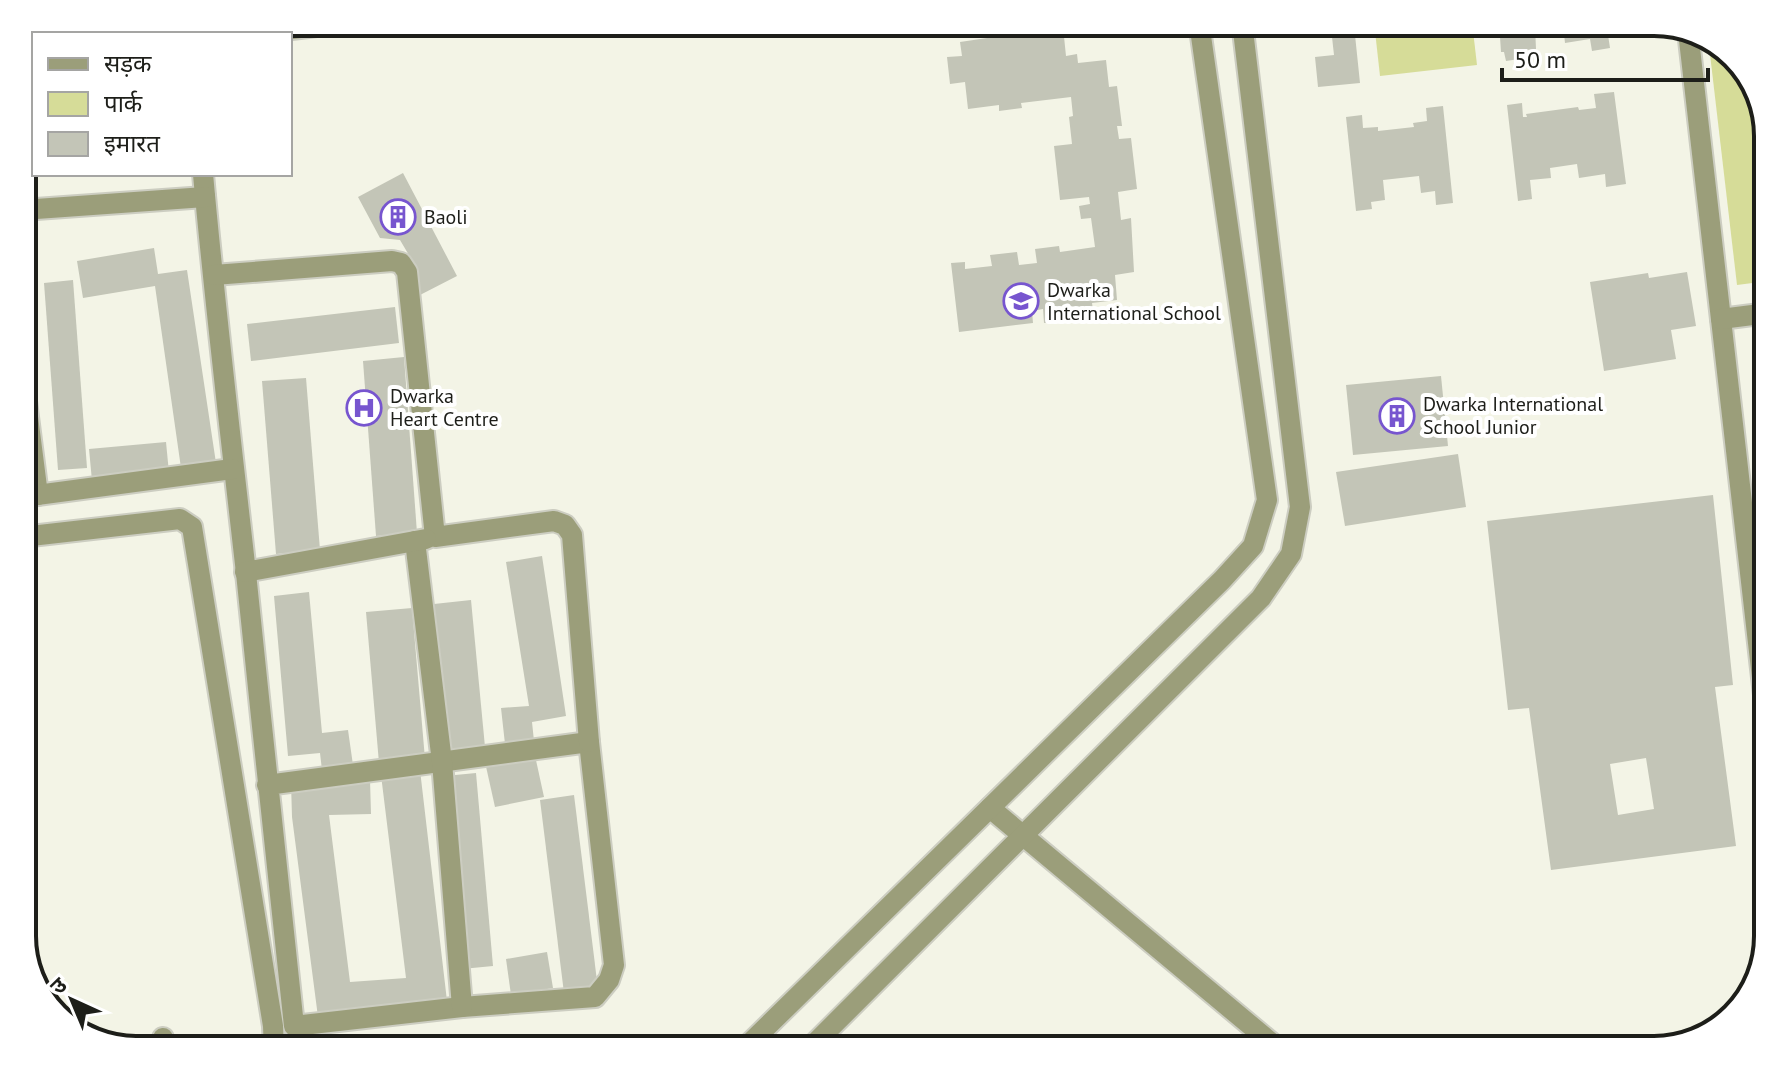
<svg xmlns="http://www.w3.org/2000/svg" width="1790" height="1072" font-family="'PT Sans','Noto Sans Devanagari',sans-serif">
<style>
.green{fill:#d6dc98}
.building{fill:#c3c5b7;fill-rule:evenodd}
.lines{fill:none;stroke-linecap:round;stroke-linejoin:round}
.street-casing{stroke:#cccdc1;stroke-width:24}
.street{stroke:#9b9e7a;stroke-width:20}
.labels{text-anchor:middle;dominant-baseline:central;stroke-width:8;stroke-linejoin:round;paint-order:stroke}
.poi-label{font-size:20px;fill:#1d1e19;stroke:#fff;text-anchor:start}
.rim{fill:none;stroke:#1d1e19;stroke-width:4}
</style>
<rect width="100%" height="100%" fill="#f3f4e6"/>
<g class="green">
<polygon points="1374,22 1472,22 1477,65 1380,76"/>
<polygon points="1708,37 1752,79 1768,129 1768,281 1737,285"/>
</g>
<g class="building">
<polygon points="1499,22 1606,22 1610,48 1592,51 1590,39 1565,43 1563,25 1535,26 1536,49 1518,51 1519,59 1506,61 1504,52 1501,52"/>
<polygon points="1014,25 1015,33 1063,27 1066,56 1077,54 1078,63 1106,60 1109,87 1117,86 1122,126 1117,126 1119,139 1131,138 1137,189 1118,192 1121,220 1131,218 1134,272 1115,275 1117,300 1092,303 1094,317 1044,323 1043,309 1032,311 1033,323 959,332 951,263 965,262 965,269 992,266 990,255 1017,252 1019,265 1037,263 1035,249 1059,246 1060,252 1095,247 1091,218 1081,219 1079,206 1090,204 1089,197 1060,200 1054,146 1072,144 1069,117 1073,116 1071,97 1021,103 1022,108 999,111 999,105 968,109 965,82 950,84 947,57 962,56 960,42 987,38 985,29"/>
<polygon points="1355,35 1360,83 1318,87 1315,57 1334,55 1332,37"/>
<polygon points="1614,92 1626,184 1606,187 1605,174 1579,178 1577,164 1550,168 1551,178 1530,180 1532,199 1518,201 1507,105 1522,103 1523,117 1527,117 1526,114 1578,107 1579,110 1596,108 1594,94"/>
<polygon points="1443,106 1453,203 1436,205 1435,191 1421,193 1419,176 1383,180 1385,200 1371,202 1372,209 1356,211 1346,117 1362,115 1363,128 1378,127 1378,131 1414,127 1413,123 1427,121 1426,108"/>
<polygon points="403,173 457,276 420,295 413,284 413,262 400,240 380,238 358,197"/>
<polygon points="154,248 158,274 187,270 216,463 181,468 155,286 83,298 77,261"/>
<polygon points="1687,272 1696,326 1671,330 1676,359 1604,371 1590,282 1648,273 1649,278"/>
<polygon points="73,280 87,468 58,470 44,283"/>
<polygon points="395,307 399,343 251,361 247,324"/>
<polygon points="404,357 417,533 376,536 363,361"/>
<polygon points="1441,376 1448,446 1353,455 1346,385"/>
<polygon points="306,378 320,550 276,554 262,381"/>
<polygon points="166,442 169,473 92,481 89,449"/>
<polygon points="1458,454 1466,507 1345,526 1336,472"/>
<path d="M1713,495L1733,685L1715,687L1736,846L1551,870L1529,708L1508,710L1487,521ZM1646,758L1654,809L1618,815L1610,764Z"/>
<polygon points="542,556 566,716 532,722 534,741 505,744 501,708 529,706 506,562"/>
<polygon points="309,592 322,733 348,730 353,765 322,770 320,753 288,756 274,596"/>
<polygon points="471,600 485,747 447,750 434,604"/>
<polygon points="412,608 425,759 379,763 366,612"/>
<polygon points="534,751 544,797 495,807 485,762"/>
<polygon points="420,770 447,1001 354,1008 354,1012 318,1017 292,817 291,783 370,780 371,814 329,815 350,982 406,978 381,775"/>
<polygon points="476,773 493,966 462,969 445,776"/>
<polygon points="574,795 598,989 564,993 540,800"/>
<polygon points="547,952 553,988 511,995 506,959"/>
</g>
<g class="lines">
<defs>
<g id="street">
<polyline points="190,22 190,34"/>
<polyline points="1688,31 1768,730"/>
<polyline points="251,34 349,22"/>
<path d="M203,174C215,307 231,440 246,573C262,724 277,875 294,1026L462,1007L595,997L609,980L614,965L589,742L267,785"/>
<polyline points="22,210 205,197"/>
<polyline points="214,275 392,261 401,263 407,272 435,537 554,521 565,525 572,535 589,742"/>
<polyline points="1721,319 1768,313"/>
<polyline points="22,370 38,495"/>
<polyline points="22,497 232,469"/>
<polyline points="22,537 180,519 192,527 273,1026 274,1050"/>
<polyline points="415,541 442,762 462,1007"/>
<polyline points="245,572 426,539"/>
<polyline points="990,808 1280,1050"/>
<polyline points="163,1038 164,1050"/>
<polyline points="743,1050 1222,580 1253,546 1267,500 1199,22"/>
<polyline points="808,1050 1261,598 1291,554 1300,507 1242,22"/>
</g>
</defs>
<use href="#street" class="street-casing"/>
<use href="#street" class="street"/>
</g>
<defs>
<symbol id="building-ring" viewBox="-11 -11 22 22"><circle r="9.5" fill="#fff" stroke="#7755cf" stroke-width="1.5"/><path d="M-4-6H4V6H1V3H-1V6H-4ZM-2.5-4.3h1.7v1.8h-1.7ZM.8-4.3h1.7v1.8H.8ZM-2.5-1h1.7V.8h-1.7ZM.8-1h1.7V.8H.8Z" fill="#7755cf"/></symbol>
<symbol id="school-ring" viewBox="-11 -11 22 22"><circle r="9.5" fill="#fff" stroke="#7755cf" stroke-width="1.5"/><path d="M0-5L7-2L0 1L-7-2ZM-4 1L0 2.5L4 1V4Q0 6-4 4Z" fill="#7755cf"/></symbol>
<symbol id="hospital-ring" viewBox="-11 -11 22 22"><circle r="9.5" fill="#fff" stroke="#7755cf" stroke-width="1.5"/><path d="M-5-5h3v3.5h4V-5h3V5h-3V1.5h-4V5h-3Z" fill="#7755cf"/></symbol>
</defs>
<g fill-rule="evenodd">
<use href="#building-ring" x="378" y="197" width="40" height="40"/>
<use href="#school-ring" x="1001" y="281" width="40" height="40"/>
<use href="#hospital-ring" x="344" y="388" width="40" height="40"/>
<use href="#building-ring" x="1377" y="396" width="40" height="40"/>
</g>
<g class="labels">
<g class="poi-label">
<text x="424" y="217">Baoli</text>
<text x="1047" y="290">Dwarka<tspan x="1047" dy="23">International School</tspan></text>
<text x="390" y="396">Dwarka<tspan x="390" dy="23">Heart Centre</tspan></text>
<text x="1423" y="404">Dwarka International<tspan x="1423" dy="23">School Junior</tspan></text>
</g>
</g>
<path d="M0 0H1790V1072H0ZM136 36H1654A100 100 0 0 1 1754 136V936A100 100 0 0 1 1654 1036H136A100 100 0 0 1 36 936V136A100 100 0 0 1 136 36Z" fill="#fff" fill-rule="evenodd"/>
<path class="rim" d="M136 36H1654A100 100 0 0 1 1754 136V936A100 100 0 0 1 1654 1036H136A100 100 0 0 1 36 936V136A100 100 0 0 1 136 36Z"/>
<rect x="32" y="32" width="260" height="144" fill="#ffffff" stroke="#a5a5a3" stroke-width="2"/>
<rect x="48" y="58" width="40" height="12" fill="#9b9e7a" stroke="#a5a5a3" stroke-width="2"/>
<text x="104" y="72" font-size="24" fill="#1d1e19">सड़क</text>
<rect x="48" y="92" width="40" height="24" fill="#d6dc98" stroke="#a5a5a3" stroke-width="2"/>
<text x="104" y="112" font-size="24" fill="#1d1e19">पार्क</text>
<rect x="48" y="132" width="40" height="24" fill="#c3c5b7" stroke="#a5a5a3" stroke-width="2"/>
<text x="104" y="152" font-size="24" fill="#1d1e19">इमारत</text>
<g transform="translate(72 1000) rotate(316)" stroke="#ffffff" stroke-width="6" paint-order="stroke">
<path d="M0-6L14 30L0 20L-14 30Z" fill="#1d1e19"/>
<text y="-12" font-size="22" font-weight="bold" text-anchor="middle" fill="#1d1e19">उ</text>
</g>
<path d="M1502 68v12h206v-12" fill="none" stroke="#1d1e19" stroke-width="4"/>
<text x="1514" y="68" font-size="24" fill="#1d1e19" stroke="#ffffff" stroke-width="6" paint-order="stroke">50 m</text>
</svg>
